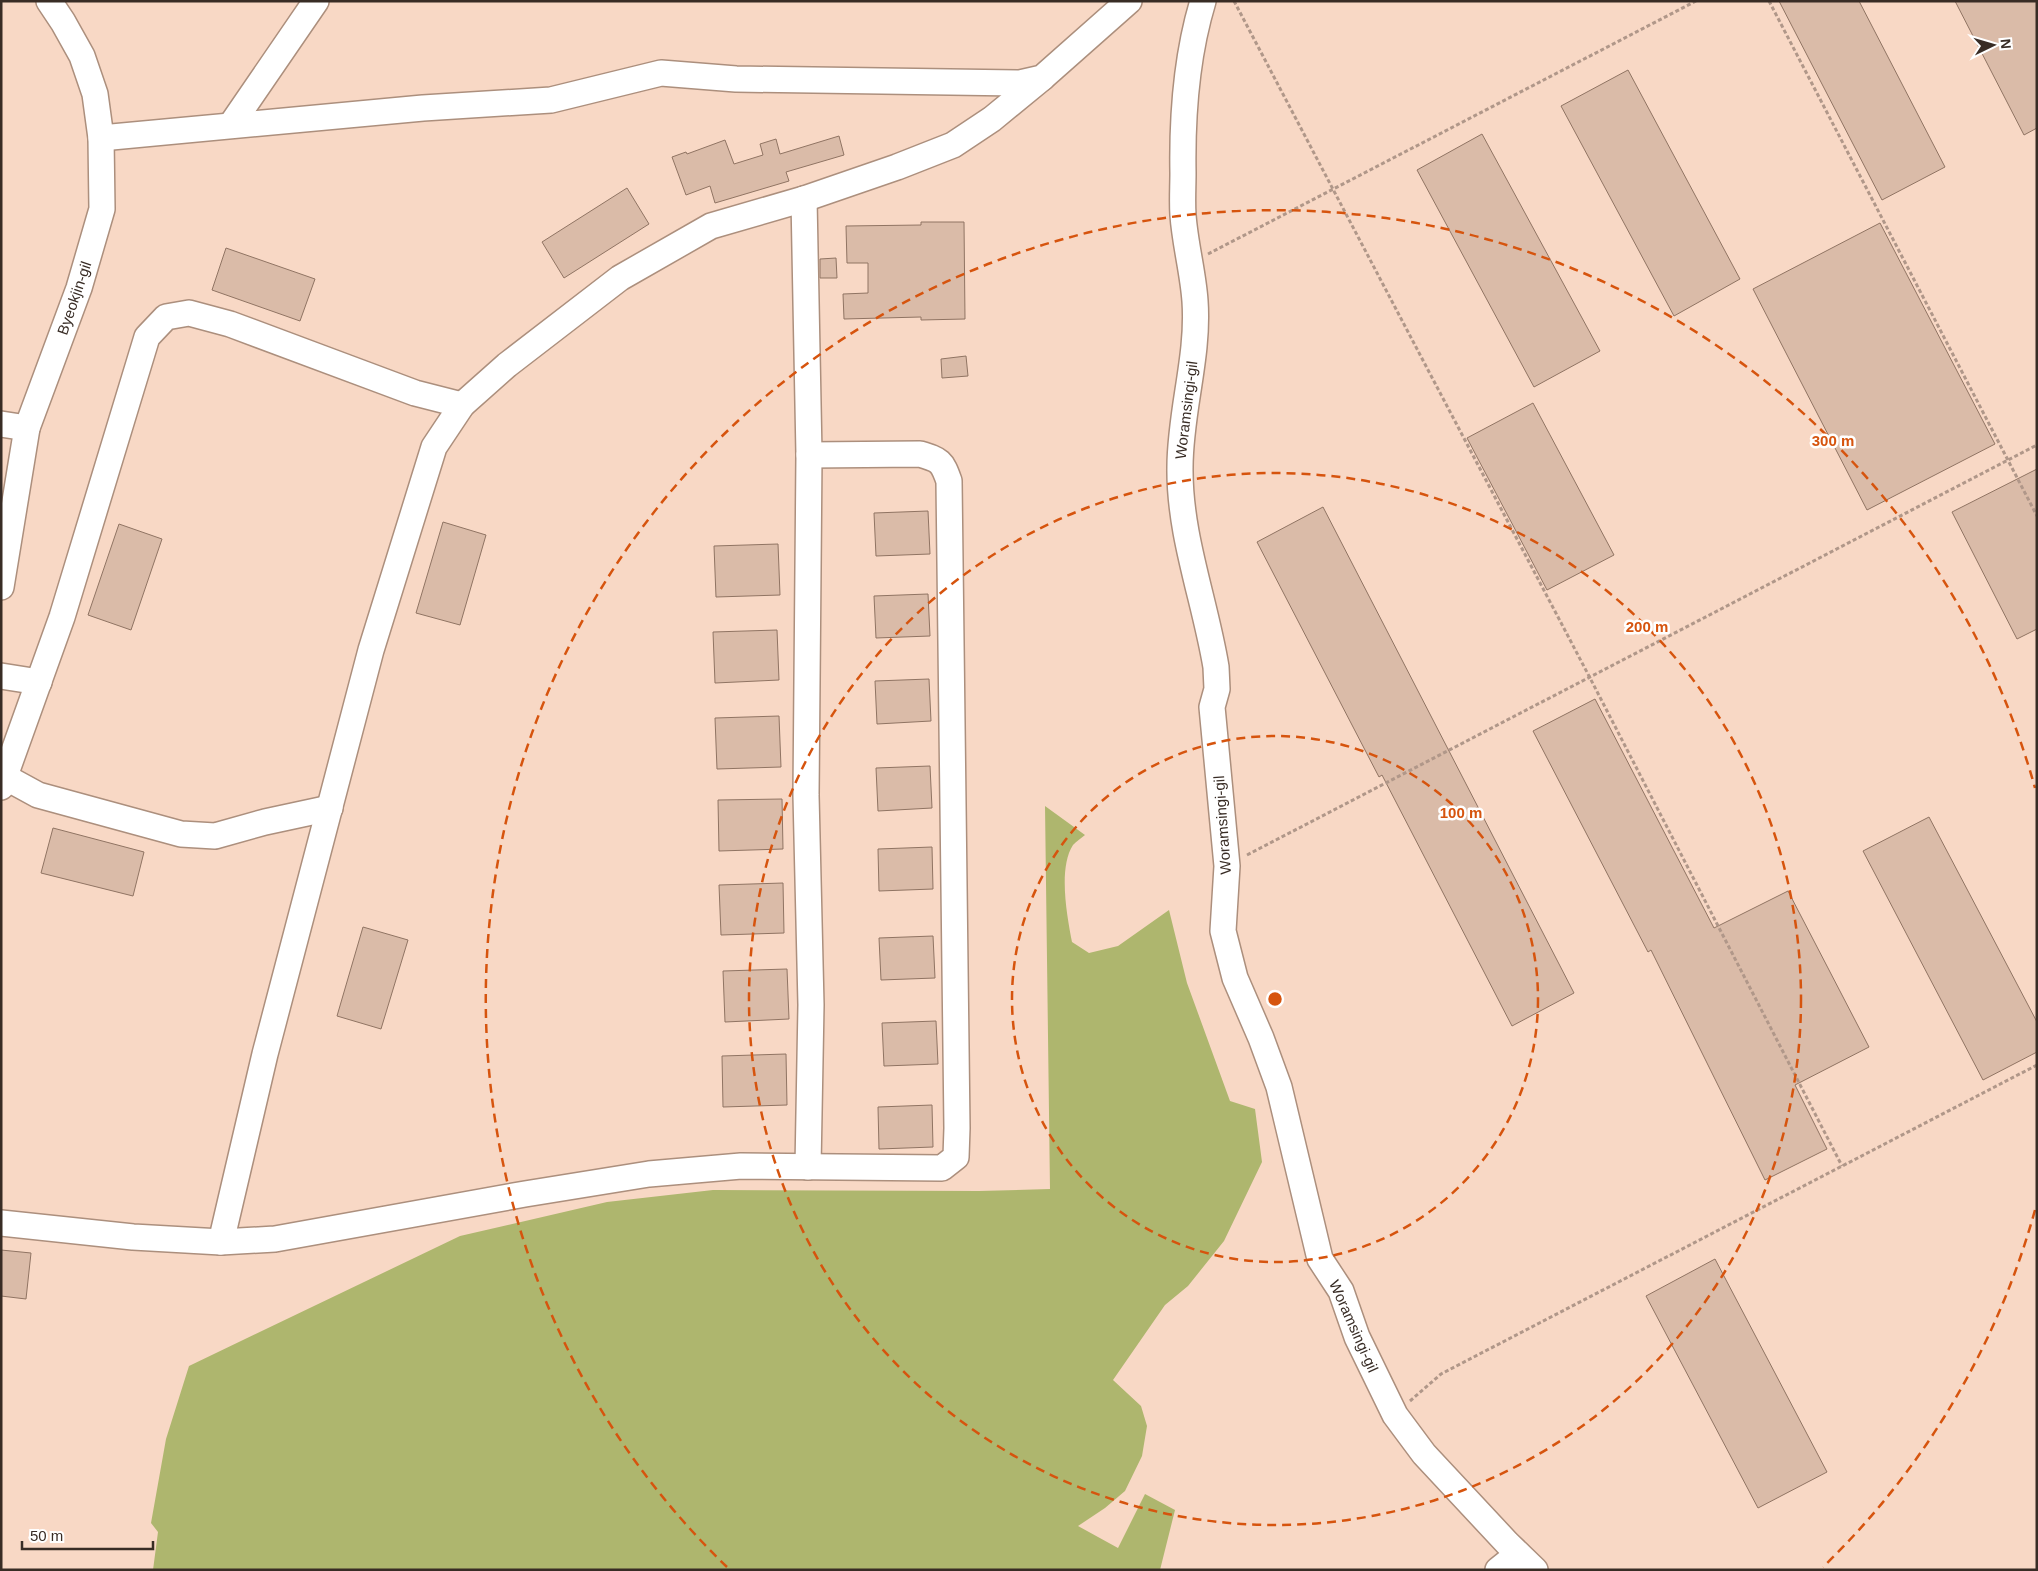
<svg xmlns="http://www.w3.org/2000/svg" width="2038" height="1571" font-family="Helvetica,sans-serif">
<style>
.green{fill:#aeb66e}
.building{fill:#dabba8;stroke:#907463}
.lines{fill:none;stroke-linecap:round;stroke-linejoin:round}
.minor-casing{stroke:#ac8f7d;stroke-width:28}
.path{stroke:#b09789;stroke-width:3;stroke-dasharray:4 2.5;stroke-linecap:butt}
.minor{stroke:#fff;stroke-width:25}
.ring{fill:none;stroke:#d6540e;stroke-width:2.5;stroke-dasharray:9 6}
.labels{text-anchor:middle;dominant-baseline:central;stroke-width:5;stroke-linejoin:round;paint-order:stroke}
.street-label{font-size:15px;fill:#382c25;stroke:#fff}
.centre{fill:#d6540e;stroke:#fff;stroke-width:2.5}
.ring-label{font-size:15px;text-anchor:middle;font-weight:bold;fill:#d6540e;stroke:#fff;stroke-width:5;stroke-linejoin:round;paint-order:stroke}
</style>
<rect width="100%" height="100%" fill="#f8d8c5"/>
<path class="green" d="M1045,806L1085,835C1081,838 1076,842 1073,845C1058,868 1067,916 1072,942L1089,953L1118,946L1169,910L1187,983L1230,1101L1255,1109L1262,1162L1224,1241L1188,1286L1165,1305L1113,1380L1141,1406L1147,1426L1142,1456L1125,1491L1105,1508L1078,1526L1118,1548L1145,1494L1175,1510L1160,1570H153L158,1532L151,1523L166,1439L189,1366L460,1236L607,1202L713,1190L979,1191L1050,1189Z"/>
<g class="building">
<polygon points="1779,1 1859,1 1945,167 1882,200"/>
<polygon points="1955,1 2037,1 2037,128 2024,135"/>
<polygon points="1628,70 1740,279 1674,316 1561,106"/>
<polygon points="1482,134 1600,351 1534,387 1417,170"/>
<polygon points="839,136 844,155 786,172 789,181 715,203 710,186 686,195 672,157 686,152 687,154 725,140 734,164 763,155 760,144 776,139 780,154"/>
<polygon points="627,188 649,224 564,278 542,242"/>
<polygon points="921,222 964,222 965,319 921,320 921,317 844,319 843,294 868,293 868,263 847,263 846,226 921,225"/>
<polygon points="1880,223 1995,444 1867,510 1753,289"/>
<polygon points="226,248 315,279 300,321 212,290"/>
<polygon points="836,258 837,278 820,278 820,259"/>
<polygon points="966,356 968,376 942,378 941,359"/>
<polygon points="1533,403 1614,555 1547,590 1467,438"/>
<polygon points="2037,469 2037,629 2017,639 1952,512"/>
<polygon points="1323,507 1574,993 1512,1026 1382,775 1379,777 1257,542"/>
<polygon points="928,511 930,554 876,556 874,513"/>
<polygon points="443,522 486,535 460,625 416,613"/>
<polygon points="119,524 162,539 131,630 88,615"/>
<polygon points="778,544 780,595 716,597 714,546"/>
<polygon points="928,594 930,636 876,638 874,596"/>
<polygon points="777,630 779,680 715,683 713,632"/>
<polygon points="929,679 931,721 877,724 875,681"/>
<polygon points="1595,699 1714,928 1788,891 1869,1047 1795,1085 1827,1149 1765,1180 1651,950 1648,952 1533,731"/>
<polygon points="779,716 781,767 717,769 715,718"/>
<polygon points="930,766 932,808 878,811 876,768"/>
<polygon points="782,799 783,849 719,851 718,800"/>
<polygon points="1929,817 2037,1022 2037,1052 1983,1080 1863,851"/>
<polygon points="53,828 144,852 133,896 41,873"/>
<polygon points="932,847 933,889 879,891 878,849"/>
<polygon points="783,883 784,933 721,935 719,885"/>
<polygon points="363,927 408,940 381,1029 337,1016"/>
<polygon points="933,936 935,978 881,980 879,938"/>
<polygon points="787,969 789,1019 725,1022 723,971"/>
<polygon points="936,1021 938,1064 884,1066 882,1023"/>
<polygon points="786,1054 787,1105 723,1107 722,1056"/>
<polygon points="932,1105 933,1147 879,1149 878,1107"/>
<polygon points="1,1250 31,1253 26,1299 1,1296"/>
<polygon points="1715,1259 1827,1472 1758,1508 1646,1296"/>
</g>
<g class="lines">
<defs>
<g id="minor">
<path d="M1203,1C1186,57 1182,116 1183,173C1183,187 1182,201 1183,215C1185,244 1193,272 1195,301C1199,357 1180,411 1180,467C1179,535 1205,600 1216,667L1217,689L1212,707L1227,866L1223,931L1235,978L1261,1038L1279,1087L1320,1259L1341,1291L1357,1337L1395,1415L1424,1454L1507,1543L1535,1570"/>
<polyline points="231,125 316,1"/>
<polyline points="101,138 423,108 551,100 661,73 736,79 1020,83 1042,78 1129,1"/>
<polyline points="804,199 809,455 806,795 811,1005 808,1167"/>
<polyline points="1,424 27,428 79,288 102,209 101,138 95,94 82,56 63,22 49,1"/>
<polyline points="1,587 27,428"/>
<polyline points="1,676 39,682"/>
<polyline points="5,777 38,795 181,834 215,836 265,822 330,808"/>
<polyline points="1,787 62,617 147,337 166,317 189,313 230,324 415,393 462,405"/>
<path d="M1,1223L133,1237L221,1242L275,1239L525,1194L649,1174L741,1166L942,1168L956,1157L957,1128L949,481C942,461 940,460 920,454L809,455"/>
<polyline points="221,1242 265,1054 371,650 434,447 462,405 507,365 620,278 711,226 804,199 897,167 953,145 992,119 1042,78"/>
<polyline points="1498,1570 1518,1554"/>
</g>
</defs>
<use href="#minor" class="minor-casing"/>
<g class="path">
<polyline points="1234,1 1589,676 1842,1166"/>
<polyline points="1769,1 2037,516"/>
<polyline points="1208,254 1696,1"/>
<polyline points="1247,855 2037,445"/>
<polyline points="1410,1401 1441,1374 2037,1065"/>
</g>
<use href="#minor" class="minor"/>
</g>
<g class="ring">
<circle cx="1275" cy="999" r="263"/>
<circle cx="1275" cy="999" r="526"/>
<path d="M2035 1210A789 789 0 0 1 1823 1567M727 1567A789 789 0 1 1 2035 788"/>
</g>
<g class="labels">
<g class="street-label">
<text transform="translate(74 298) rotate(-71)">Byeokjin-gil</text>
<text transform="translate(1186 410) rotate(-83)">Woramsingi-gil</text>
<text transform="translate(1222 825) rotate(-94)">Woramsingi-gil</text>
<text transform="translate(1354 1326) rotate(66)">Woramsingi-gil</text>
</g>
</g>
<circle cx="1275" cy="999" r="8" class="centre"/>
<g class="ring-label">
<text x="1833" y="446">300 m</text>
<text x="1647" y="632">200 m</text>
<text x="1461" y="818">100 m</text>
</g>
<rect width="2038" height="1571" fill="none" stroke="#382c25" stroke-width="5"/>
<g transform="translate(1993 45) rotate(85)" stroke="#ffffff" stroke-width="4" paint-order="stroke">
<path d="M0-4L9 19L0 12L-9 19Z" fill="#382c25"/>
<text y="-8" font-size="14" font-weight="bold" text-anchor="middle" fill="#382c25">N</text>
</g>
<path d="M22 1541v8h131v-8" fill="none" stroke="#382c25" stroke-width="2.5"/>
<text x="30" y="1541" font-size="15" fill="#382c25" stroke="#ffffff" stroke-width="4" paint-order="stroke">50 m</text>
</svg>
